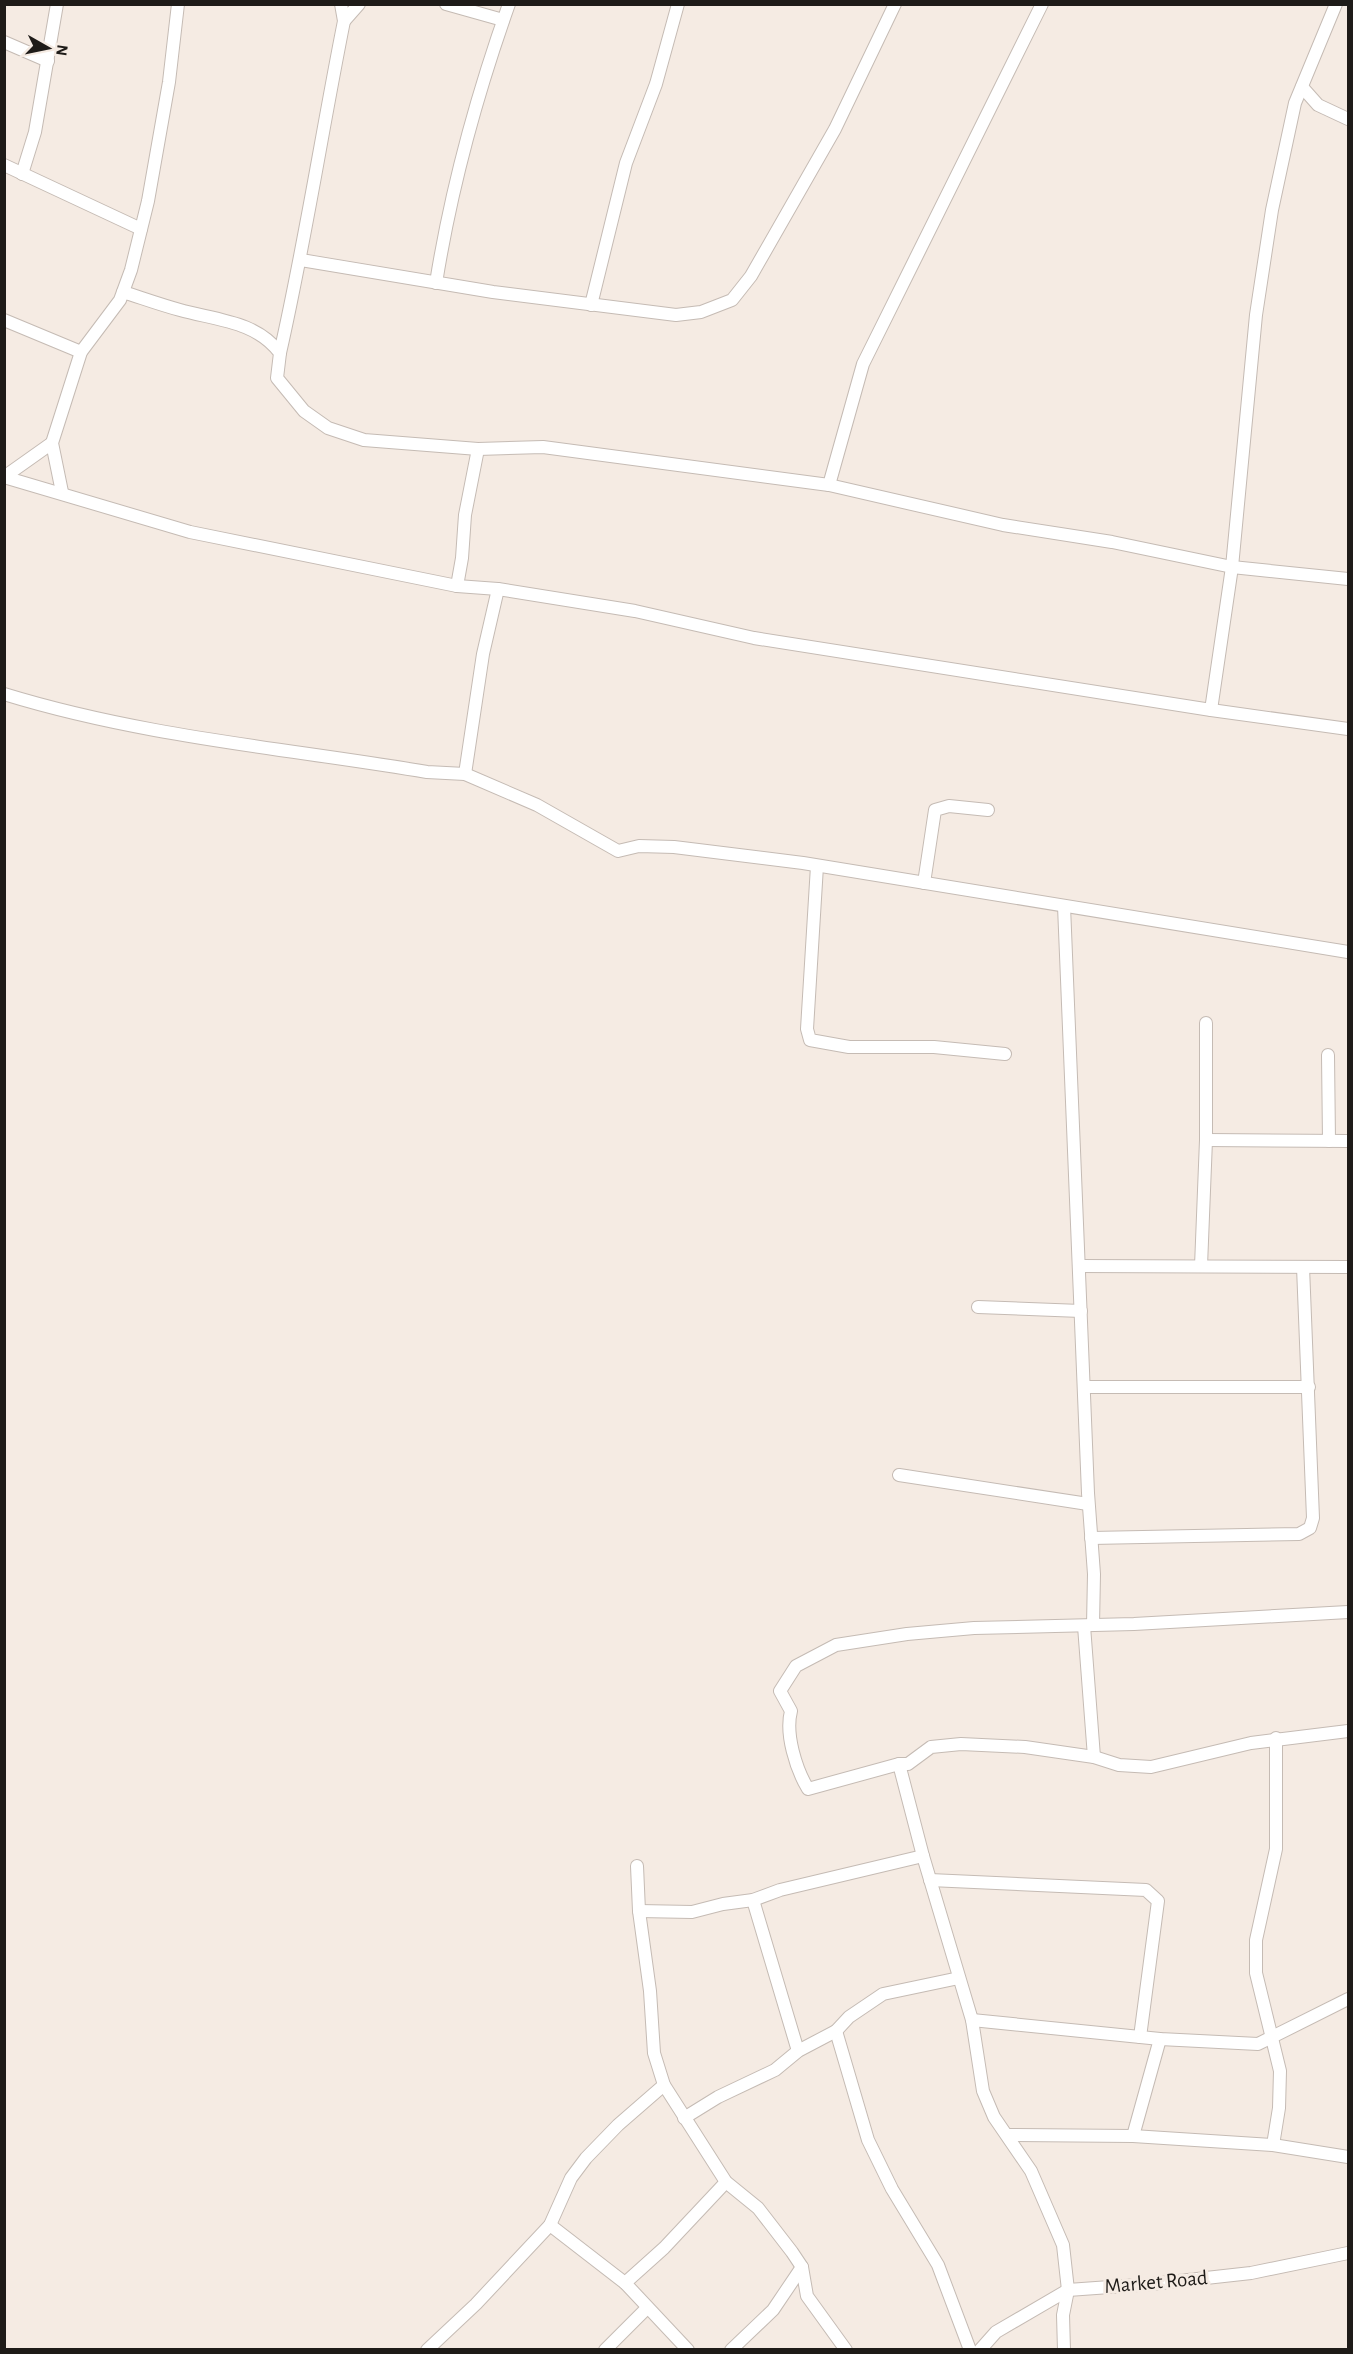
<svg xmlns="http://www.w3.org/2000/svg" width="1353" height="2354" font-family="'Alegreya Sans',sans-serif">
<style>
.lines{fill:none;stroke-linecap:round;stroke-linejoin:round}
.minor-casing{stroke:#c5bbb4;stroke-width:14}
.minor{stroke:#fff;stroke-width:12}
.labels{text-anchor:middle;dominant-baseline:central;stroke-width:6;stroke-linejoin:round;paint-order:stroke}
.street-label{font-size:21px;fill:#1e1b18;stroke:#f5ebe3}
</style>
<rect width="100%" height="100%" fill="#f5ebe3"/>
<g class="lines">
<defs>
<g id="minor">
<polyline points="446,4 503,20"/>
<polyline points="344,21 359,4"/>
<polyline points="4,42 48,61"/>
<polyline points="1302,87 1318,105 1348,119"/>
<polyline points="4,165 141,229"/>
<polyline points="22,174 35,132 57,4"/>
<polyline points="301,260 493,292 676,315 701,312 732,300 751,276 835,129 895,4"/>
<path d="M436,283C451,189 477,94 509,4"/>
<path d="M123,292C142,298 161,305 180,310C216,320 256,321 280,353L277,378L304,411L328,428L364,440L478,449L543,447L829,485L1003,525L1112,542L1232,567L1348,579"/>
<polyline points="591,305 626,163 656,84 678,4"/>
<polyline points="4,320 81,352"/>
<path d="M280,353C305,243 322,131 344,21L341,4"/>
<polyline points="4,477 190,532 457,586 498,589 635,611 754,638 1211,710 1348,729"/>
<polyline points="4,477 52,443"/>
<polyline points="829,485 863,364 1042,4"/>
<polyline points="62,492 52,443 81,352 120,300 131,270 148,201 169,82 178,4"/>
<polyline points="457,586 462,558 465,515 478,449"/>
<path d="M4,694C144,737 284,748 427,772L465,774L537,805L618,851L639,846L674,847L803,863L1348,952"/>
<polyline points="1211,710 1232,567 1256,315 1272,210 1295,103 1336,4"/>
<polyline points="465,774 483,654 498,589"/>
<polyline points="817,866 807,1029 810,1040 849,1047 934,1047 1005,1054"/>
<polyline points="924,883 935,810 949,806 988,810"/>
<polyline points="1064,906 1088,1493 1094,1574 1093,1625"/>
<polyline points="1328,1055 1329,1141"/>
<polyline points="1206,1140 1348,1141"/>
<polyline points="1079,1266 1348,1267"/>
<polyline points="1201,1266 1206,1140 1206,1023"/>
<polyline points="978,1307 1081,1311"/>
<polyline points="1084,1387 1309,1387"/>
<polyline points="899,1475 1088,1504"/>
<polyline points="1091,1538 1299,1534 1310,1528 1313,1518 1303,1267"/>
<path d="M1348,1612L1134,1624L974,1628L907,1634L836,1645L796,1666L780,1691L791,1711C785,1734 796,1769 808,1789L899,1764H908L931,1747L961,1744L1025,1747L1094,1757L1119,1765L1151,1767L1251,1743L1348,1731"/>
<polyline points="1084,1626 1094,1757"/>
<polyline points="899,1764 923,1856 972,2020 983,2091 994,2117 1031,2171 1063,2245 1068,2290 1063,2315 1064,2350"/>
<polyline points="637,1866 639,1911 650,1991 654,2053 664,2085 726,2182 758,2208 792,2252 802,2267 807,2296 846,2350"/>
<polyline points="930,1880 1146,1890 1158,1901 1140,2037"/>
<polyline points="753,1900 798,2051"/>
<polyline points="639,1911 692,1912 723,1904 753,1900 780,1890 923,1856"/>
<polyline points="972,2020 1160,2039 1258,2044 1348,1999"/>
<polyline points="836,2031 868,2140 892,2189 938,2265 970,2350"/>
<polyline points="684,2118 718,2097 775,2070 798,2051 836,2031 849,2017 883,1994 959,1978"/>
<polyline points="1007,2135 1133,2136 1273,2145 1348,2157"/>
<polyline points="1133,2136 1160,2039"/>
<polyline points="1273,2145 1279,2108 1280,2071 1256,1973 1256,1940 1276,1849 1276,1738"/>
<polyline points="550,2225 625,2283 688,2350"/>
<polyline points="625,2283 664,2248 726,2182"/>
<polyline points="427,2350 476,2304 550,2225 571,2178 586,2158 618,2125 664,2085"/>
<polyline points="605,2350 647,2308"/>
<polyline points="731,2350 773,2310 802,2267"/>
<polyline points="980,2350 996,2332 1068,2290 1152,2284 1251,2273 1348,2253"/>
</g>
</defs>
<use href="#minor" class="minor-casing"/>
<use href="#minor" class="minor"/>
</g>
<g class="labels">
<g class="street-label">
<text transform="translate(1156 2282) rotate(-5)">Market Road</text>
</g>
</g>
<rect width="1353" height="2354" fill="none" stroke="#1e1b18" stroke-width="12"/>
<g transform="translate(48 48) rotate(99)" stroke="#f5ebe3" stroke-width="4.5" paint-order="stroke">
<path d="M0-4.5L10 22L0 15L-10 22Z" fill="#1e1b18"/>
<text y="-9" font-size="16" font-weight="bold" text-anchor="middle" fill="#1e1b18">N</text>
</g>
</svg>
